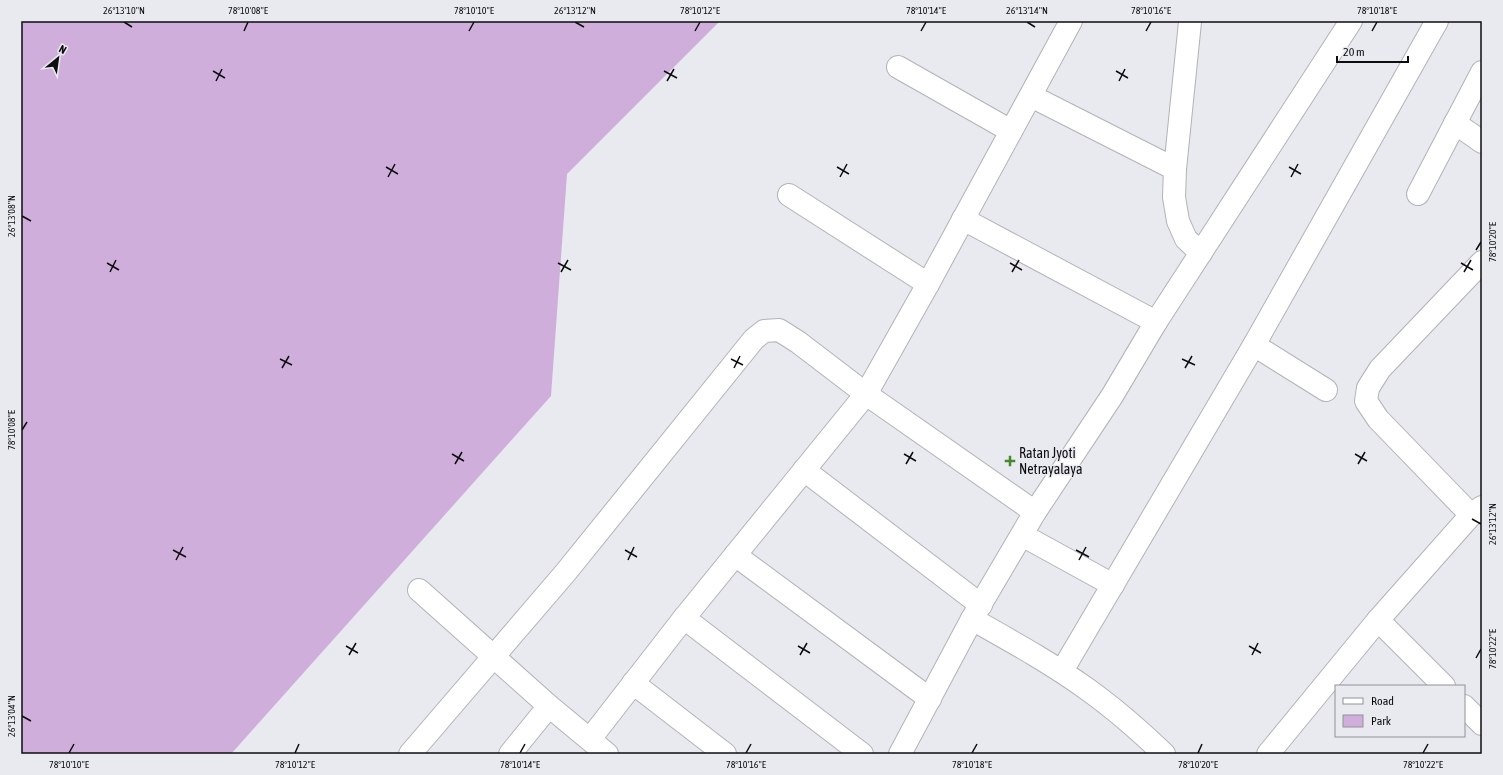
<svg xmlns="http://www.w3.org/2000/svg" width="1503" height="775" font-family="'Asap Condensed',sans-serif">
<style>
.green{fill:#d0aedc}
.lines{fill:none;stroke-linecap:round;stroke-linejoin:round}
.minor-casing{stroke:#b0b3b8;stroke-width:24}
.secondary-casing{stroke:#b0b3b8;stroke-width:24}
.minor{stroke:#fff;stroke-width:22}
.secondary{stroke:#fff;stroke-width:22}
.ticks{fill:none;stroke:#0d0d0f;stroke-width:1.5}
.poi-dot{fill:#46882b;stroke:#e8eaf0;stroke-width:1.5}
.labels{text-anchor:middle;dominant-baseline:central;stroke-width:3;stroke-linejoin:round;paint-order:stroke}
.poi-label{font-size:14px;fill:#0d0d0f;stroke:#e8eaf0;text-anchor:start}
.neatline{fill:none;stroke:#0d0d0f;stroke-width:1.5}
.ticks-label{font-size:10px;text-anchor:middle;fill:#0d0d0f}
</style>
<rect width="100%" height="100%" fill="#e8eaf0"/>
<polygon class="green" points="21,21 720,21 567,174 551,396 231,754 21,754"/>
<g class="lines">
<defs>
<g id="minor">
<polyline points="1190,22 1175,169 1174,197 1178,221 1186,239 1201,253"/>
<polyline points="898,67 1011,131"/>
<polyline points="1031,96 1175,169"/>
<polyline points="1455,123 1482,142"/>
<polyline points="1418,194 1482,72"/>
<polyline points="789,195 928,284"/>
<polyline points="963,219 1156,322"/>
<polyline points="1254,345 1326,390"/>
<polyline points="804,470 981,605"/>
<polyline points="1471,515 1378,419 1366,401 1368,388 1380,369 1482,262"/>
<polyline points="1022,535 1113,585"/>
<polyline points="735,555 930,699"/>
<polyline points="419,590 549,706 607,754"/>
<polyline points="684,618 862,754"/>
<path d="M972,619C1011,641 1051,663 1087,689C1115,709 1140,731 1164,754"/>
<polyline points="1378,620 1444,686"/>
<polyline points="1062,671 1254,345 1437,21"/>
<polyline points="633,683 725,754"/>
<polyline points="1464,706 1482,724"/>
<polyline points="590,739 684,618 866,394 928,284 1071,21"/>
<polyline points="410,754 566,572 754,339 764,331 779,330 798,342 866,394 1035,512"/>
<polyline points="510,754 549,706"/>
<polyline points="1268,754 1378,620 1471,515 1482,507"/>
</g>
<polyline id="secondary" points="900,754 972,619 1035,512 1112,396 1156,322 1351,21"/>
</defs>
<use href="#minor" class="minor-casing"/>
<use href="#secondary" class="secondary-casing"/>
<use href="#minor" class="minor"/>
<use href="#secondary" class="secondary"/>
</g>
<path class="ticks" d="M124,22L132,27M575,22L584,27M1027,22L1035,27M244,31L248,22M469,31L474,22M695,31L700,22M921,31L926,22M1146,31L1151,22M1372,31L1377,22M213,71L225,78M664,71L677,78M1116,71L1128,78M216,81L222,69M667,81L674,69M1119,81L1125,69M386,167L398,174M837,167L849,174M1289,167L1301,174M388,177L395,164M840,177L847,164M1291,177L1298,164M22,216L31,221M1476,250L1481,242M107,263L119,270M558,263L571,270M1010,263L1022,270M1461,263L1473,270M110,272L116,260M561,272L568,260M1012,272L1019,260M1464,272L1471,260M280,359L292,365M731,359L743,365M1182,359L1195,365M282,368L289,356M734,368L740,356M1185,368L1192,356M22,430L27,422M452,454L464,461M904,454L916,461M1355,454L1367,461M455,464L462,452M906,464L913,452M1358,464L1365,452M1472,519L1481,524M173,550L186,557M625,550L637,557M1076,550L1089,557M176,560L183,547M628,560L634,547M1079,560L1086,547M346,646L358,653M798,646L810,653M1249,646L1261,653M349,655L356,643M800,655L807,643M1252,655L1258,643M1476,658L1481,649M22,716L31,721M69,753L74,744M295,753L299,744M520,753L525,744M746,753L751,744M972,753L977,744M1198,753L1202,744M1423,753L1428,744"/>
<path class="poi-dot" d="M1008 455h4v4h4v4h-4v4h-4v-4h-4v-4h4z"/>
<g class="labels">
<g class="poi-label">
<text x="1019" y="453">Ratan Jyoti<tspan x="1019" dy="16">Netrayalaya</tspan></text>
</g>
</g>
<rect width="1503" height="775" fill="none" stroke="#e8eaf0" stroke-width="44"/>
<rect x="1335" y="685" width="130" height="52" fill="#e8eaf0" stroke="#909296"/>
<rect x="1343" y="698" width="20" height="6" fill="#ffffff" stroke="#909296"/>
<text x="1371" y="705" font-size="12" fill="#0d0d0f">Road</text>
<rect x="1343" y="715" width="20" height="12" fill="#d0aedc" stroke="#909296"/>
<text x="1371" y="725" font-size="12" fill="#0d0d0f">Park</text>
<g transform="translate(58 58) rotate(29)" stroke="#e8eaf0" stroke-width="3" paint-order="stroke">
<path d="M0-3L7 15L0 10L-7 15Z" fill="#0d0d0f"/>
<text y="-6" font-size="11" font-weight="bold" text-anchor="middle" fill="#0d0d0f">N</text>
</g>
<path d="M1337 56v6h71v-6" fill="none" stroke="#0d0d0f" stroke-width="2"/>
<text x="1343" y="56" font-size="12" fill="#0d0d0f" stroke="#e8eaf0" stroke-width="3" paint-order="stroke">20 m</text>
<rect x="22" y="22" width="1459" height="731" class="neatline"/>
<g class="ticks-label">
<text x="124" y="14">26°13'10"N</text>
<text x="248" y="14">78°10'08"E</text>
<text x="474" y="14">78°10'10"E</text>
<text x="575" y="14">26°13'12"N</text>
<text x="700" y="14">78°10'12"E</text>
<text x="926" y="14">78°10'14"E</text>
<text x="1027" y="14">26°13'14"N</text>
<text x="1151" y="14">78°10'16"E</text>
<text x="1377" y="14">78°10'18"E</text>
<text transform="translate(11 216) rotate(-90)" y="4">26°13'08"N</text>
<text transform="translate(1492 242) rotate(-90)" y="4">78°10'20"E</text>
<text transform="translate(11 430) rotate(-90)" y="4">78°10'08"E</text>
<text transform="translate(1492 524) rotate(-90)" y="4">26°13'12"N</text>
<text transform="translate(1492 649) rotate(-90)" y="4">78°10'22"E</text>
<text transform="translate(11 716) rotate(-90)" y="4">26°13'04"N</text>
<text x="69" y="768">78°10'10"E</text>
<text x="295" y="768">78°10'12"E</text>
<text x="520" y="768">78°10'14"E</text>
<text x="746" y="768">78°10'16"E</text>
<text x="972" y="768">78°10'18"E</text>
<text x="1198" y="768">78°10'20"E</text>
<text x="1423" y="768">78°10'22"E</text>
</g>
</svg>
